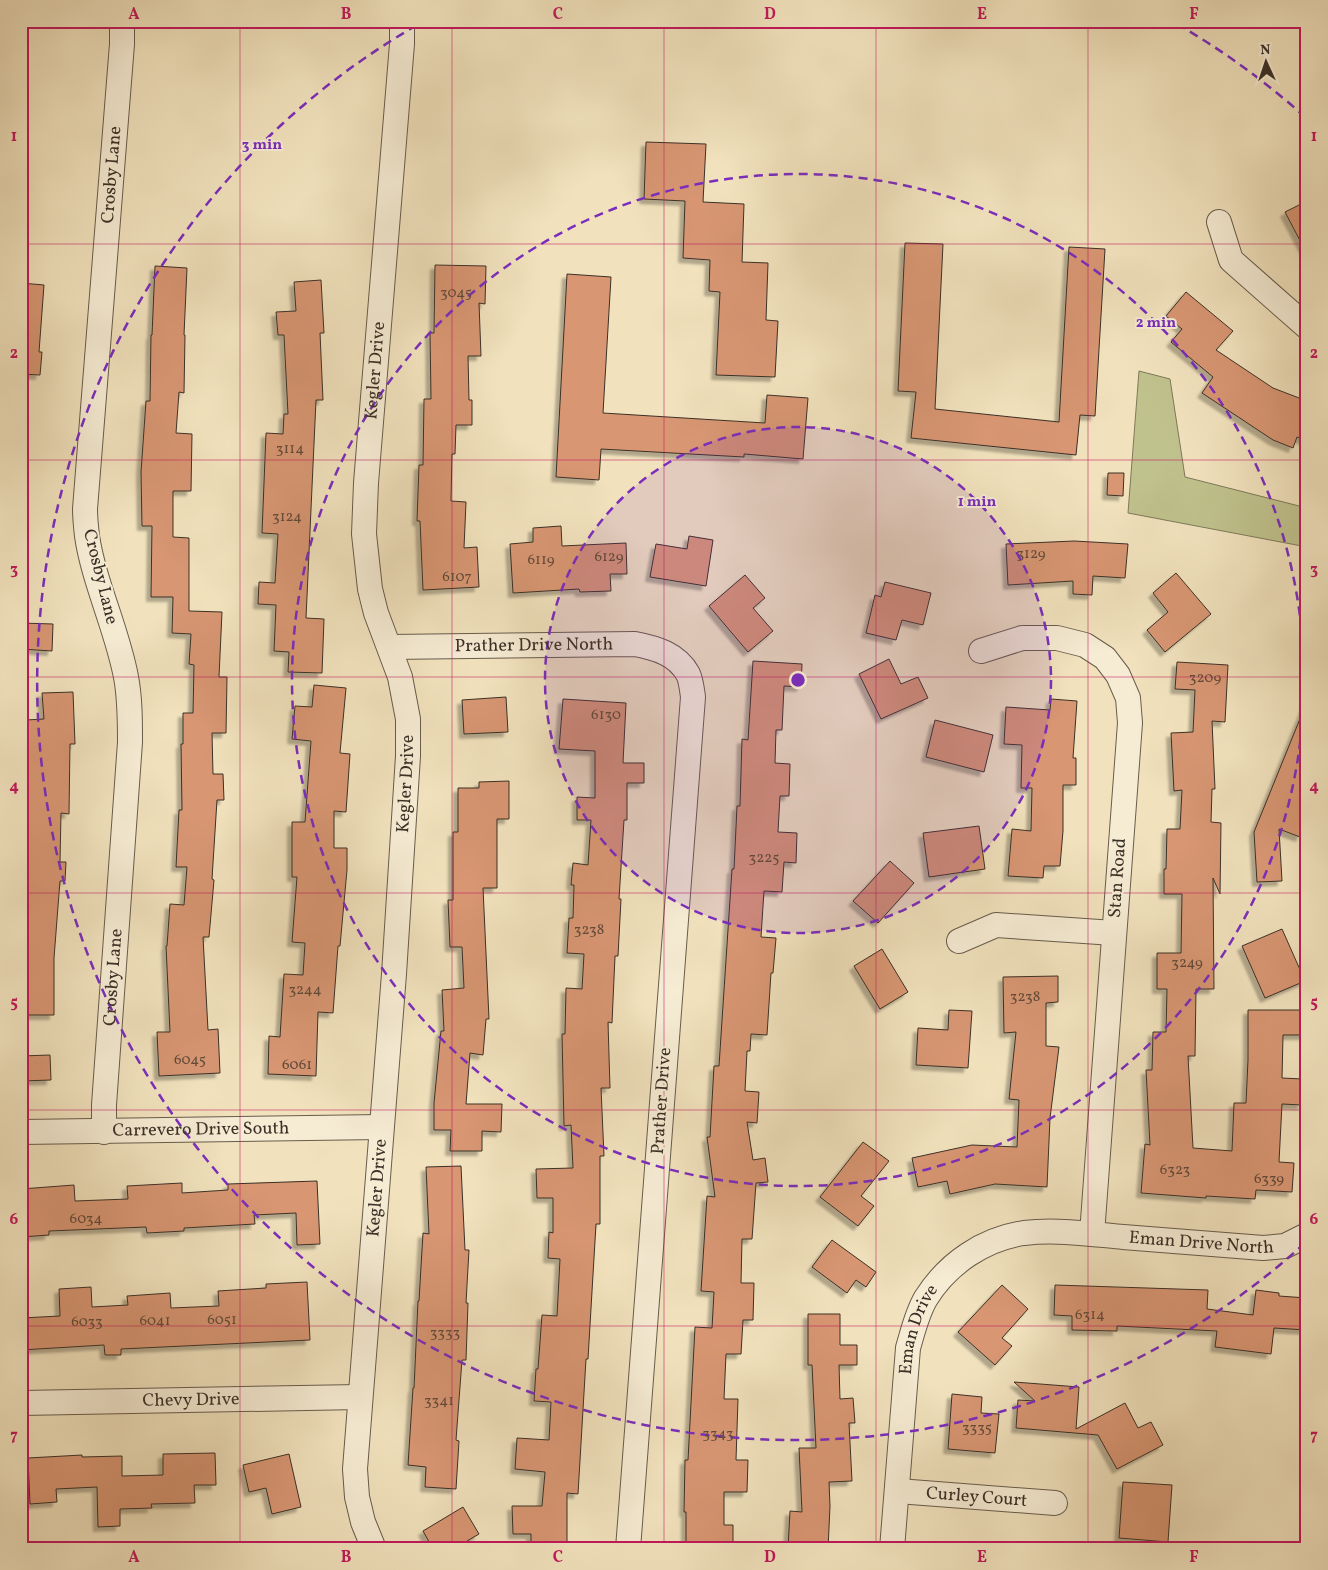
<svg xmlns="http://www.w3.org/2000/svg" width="1328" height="1570" font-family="Vollkorn,serif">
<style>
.green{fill:#c0c28d;stroke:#7e795a}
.building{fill:#d89673;stroke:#3b3027;filter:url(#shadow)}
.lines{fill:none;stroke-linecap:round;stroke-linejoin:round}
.street-casing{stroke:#685c4c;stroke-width:26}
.street{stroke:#f6ecd4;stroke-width:24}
.grid{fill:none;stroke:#c2185b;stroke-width:1;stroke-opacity:0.55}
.ring{fill:none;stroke:#7b2cbf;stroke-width:2.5;stroke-dasharray:9 6}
.labels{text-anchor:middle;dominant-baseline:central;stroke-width:4;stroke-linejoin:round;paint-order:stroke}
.number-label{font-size:15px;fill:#624a3a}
.street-label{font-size:18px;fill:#3b3027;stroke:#f6ecd4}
.centre{fill:#7b2cbf;stroke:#f6ecd4;stroke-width:2.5}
.ring-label{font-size:15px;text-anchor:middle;font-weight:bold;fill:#7b2cbf;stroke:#f6ecd4;stroke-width:4;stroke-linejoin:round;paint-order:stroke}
.neatline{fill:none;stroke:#c2185b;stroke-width:2}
.grid-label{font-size:16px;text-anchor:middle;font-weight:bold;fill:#c2185b}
</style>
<defs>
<filter id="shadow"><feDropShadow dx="-4.5" dy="4.5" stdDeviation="1" flood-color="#0004"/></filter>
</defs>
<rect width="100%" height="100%" fill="#f1e2bd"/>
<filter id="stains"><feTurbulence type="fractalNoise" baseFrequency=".004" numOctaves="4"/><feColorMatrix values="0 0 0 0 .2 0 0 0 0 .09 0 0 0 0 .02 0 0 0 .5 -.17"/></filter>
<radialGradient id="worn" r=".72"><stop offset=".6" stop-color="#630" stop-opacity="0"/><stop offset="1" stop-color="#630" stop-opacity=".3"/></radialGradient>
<polygon class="green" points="1139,371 1170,379 1185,477 1307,508 1307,547 1128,513"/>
<g class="building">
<polygon points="646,142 706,144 703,202 744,204 742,262 768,263 766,320 778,321 775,377 716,375 720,292 709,291 710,260 683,258 685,201 644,199"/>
<polygon points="1307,201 1307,254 1285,212"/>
<polygon points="905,243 943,244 935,409 1059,422 1069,247 1105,249 1095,416 1080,415 1076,455 911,438 916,392 898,391"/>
<polygon points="435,265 486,266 485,304 479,303 481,356 468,356 469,400 472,400 472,425 456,425 455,454 452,454 451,501 466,502 464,548 477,547 479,587 423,590 420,521 417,521 419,465 423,465 424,399 431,399 430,333 434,333"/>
<polygon points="155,266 187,268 184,335 185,335 184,393 179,392 176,433 192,434 191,491 173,491 173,537 189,538 189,611 222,612 219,677 227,677 226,733 212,733 213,774 223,774 224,800 217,800 212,879 214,880 209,937 203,937 208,1030 218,1029 220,1073 159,1076 157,1032 170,1032 166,946 167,946 170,904 184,905 187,867 176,867 179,810 182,810 181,744 183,744 183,713 193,713 194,665 189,664 191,634 172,633 173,597 151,597 152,526 142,526 141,472 146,401 150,401 151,335 152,335"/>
<polygon points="567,274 611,277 603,413 765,423 767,395 808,398 803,459 744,454 744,457 601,449 599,480 556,477"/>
<polygon points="321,280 324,333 320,333 323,400 316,400 306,618 324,619 322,673 288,672 289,652 274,651 276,605 258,604 259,582 275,583 278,534 262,533 266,433 283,434 284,414 288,414 284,335 278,335 276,312 296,311 294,282"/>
<polygon points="21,283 44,285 39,352 42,352 40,375 21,374"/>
<polygon points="1186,292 1233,331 1216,350 1273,388 1307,401 1307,441 1297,437 1293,448 1273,440 1202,393 1213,377 1171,342 1182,329 1166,316"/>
<polygon points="1108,473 1124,473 1123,496 1107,495"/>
<polygon points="561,526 562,546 626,543 627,574 610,574 611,591 580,592 579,589 513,593 510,544 533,542 533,528"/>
<polygon points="689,536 713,540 706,586 650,577 656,544 687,549"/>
<polygon points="1074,541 1128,544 1125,578 1093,576 1092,595 1073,594 1073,581 1008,585 1006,544"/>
<polygon points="1176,573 1211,614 1165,652 1147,630 1168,612 1153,593"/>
<polygon points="745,575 765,598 753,608 773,631 748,652 709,606"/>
<polygon points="885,582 931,593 923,625 902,620 896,640 866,633 875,595 881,597"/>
<polygon points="21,623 53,624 52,651 21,649"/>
<polygon points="889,659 901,684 918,677 928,698 881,719 859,674"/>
<polygon points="753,661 802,664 801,687 784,686 782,730 776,730 775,763 790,764 789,796 780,796 778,832 797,833 796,863 784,862 782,892 764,891 761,937 776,938 773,973 771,973 767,1035 751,1034 750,1051 747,1051 745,1091 759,1092 757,1123 747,1122 753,1160 765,1158 768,1182 756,1183 752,1239 742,1239 741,1283 754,1283 753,1320 743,1320 741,1354 726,1354 724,1399 738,1399 736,1460 748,1460 747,1492 724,1492 724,1525 733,1525 733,1549 686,1549 686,1512 684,1512 685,1460 688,1460 695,1327 712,1328 714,1292 701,1291 707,1196 715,1197 707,1137 710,1137 714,1066 719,1066 732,869 734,869 737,806 740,806 742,739 748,740"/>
<polygon points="1177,662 1228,665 1225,722 1212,721 1215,789 1212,789 1211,822 1221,823 1220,894 1213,878 1214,989 1196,989 1195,1056 1188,1056 1193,1148 1232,1151 1234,1103 1246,1103 1248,1060 1248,1010 1306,1010 1306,1035 1283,1035 1282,1078 1303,1079 1302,1105 1282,1104 1279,1162 1294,1163 1292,1192 1256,1190 1255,1199 1206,1196 1206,1198 1141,1193 1145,1144 1150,1145 1146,1070 1152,1070 1153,1032 1166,1032 1167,989 1157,989 1157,953 1181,953 1182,894 1164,894 1164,869 1166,869 1167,829 1180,829 1182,790 1174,791 1171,733 1193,732 1195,690 1175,689"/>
<polygon points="314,685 346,688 340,753 350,754 346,812 334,811 334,848 347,848 347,870 340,946 338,946 333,1013 318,1012 316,1076 268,1074 269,1036 280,1037 284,974 303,975 305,943 292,942 297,877 292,877 292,822 305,822 311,741 292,739 295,706 312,707"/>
<polygon points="73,692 75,744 70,744 69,814 61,813 60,862 66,862 65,881 60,881 54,958 54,1015 21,1015 21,982 24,981 24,950 21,950 21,756 28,756 26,720 44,719 42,693"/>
<polygon points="506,697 508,732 464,734 462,700"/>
<polygon points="563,699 626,703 623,763 644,763 644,783 627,783 627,820 624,820 619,899 621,899 618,956 615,956 612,1023 608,1022 610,1088 601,1088 604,1156 600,1156 600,1224 596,1224 588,1359 586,1359 578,1494 567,1493 567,1549 531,1549 531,1534 513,1534 512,1506 542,1506 545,1472 515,1469 517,1438 549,1440 551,1402 534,1401 536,1369 538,1369 542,1315 557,1316 560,1259 548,1258 549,1232 553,1233 553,1198 537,1198 536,1169 573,1168 571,1125 564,1126 562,1034 565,1034 566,988 582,989 584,954 567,953 569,918 573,918 574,885 571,885 573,863 588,865 591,820 577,820 577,797 595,798 595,751 559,749"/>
<polygon points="1051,699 1077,701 1073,758 1076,758 1076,785 1063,785 1063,831 1060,866 1044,866 1043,878 1008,876 1012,829 1031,831 1032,788 1021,788 1022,745 1004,744 1006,707 1050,710"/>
<polygon points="1306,704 1307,821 1300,837 1279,829 1282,881 1257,882 1254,832"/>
<polygon points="935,720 993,735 984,772 926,757"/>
<polygon points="509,781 509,819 497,819 497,888 483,888 489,1019 486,1019 483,1055 470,1053 466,1104 502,1104 501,1132 482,1131 482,1151 450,1151 451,1130 434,1130 434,1103 441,1031 444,1031 442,990 464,988 462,947 450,947 448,900 453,900 453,832 458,832 458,788 479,788 479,782"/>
<polygon points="979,826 985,869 929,877 923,833"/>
<polygon points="890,861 914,883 878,923 853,901"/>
<polygon points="1282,929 1305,981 1265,998 1242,946"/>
<polygon points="882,949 908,992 880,1009 854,966"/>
<polygon points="1058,976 1058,1002 1046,1003 1046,1046 1059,1047 1050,1118 1047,1187 995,1184 950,1194 947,1181 918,1187 912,1158 972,1145 1017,1147 1019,1100 1009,1099 1016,1032 1004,1033 1003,977"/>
<polygon points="949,1010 972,1011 968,1068 916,1065 918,1028 948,1030"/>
<polygon points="50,1055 51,1080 21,1081 21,1056"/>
<polygon points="863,1142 889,1161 861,1196 874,1206 858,1226 820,1197"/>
<polygon points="461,1166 465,1250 469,1250 466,1303 468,1303 466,1360 462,1360 456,1440 459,1441 456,1489 425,1487 426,1467 408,1465 413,1388 414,1388 418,1301 419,1301 423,1233 429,1234 426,1167"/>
<polygon points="317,1181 320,1244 297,1245 296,1213 254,1215 255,1224 184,1228 184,1231 147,1233 146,1227 49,1231 49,1235 21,1237 21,1189 74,1185 75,1201 128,1199 127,1186 182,1183 182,1193 228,1190 228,1184"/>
<polygon points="832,1240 876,1272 866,1287 856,1280 847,1293 812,1267"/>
<polygon points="307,1282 310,1340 121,1349 121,1355 105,1355 104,1345 21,1350 21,1318 60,1316 59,1289 91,1287 92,1307 128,1305 127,1296 170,1293 171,1308 219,1306 218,1291 266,1288 266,1284"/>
<polygon points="1002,1285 1028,1309 1002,1338 1012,1346 995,1365 958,1332"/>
<polygon points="1055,1285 1208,1290 1207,1309 1253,1315 1256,1290 1279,1293 1279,1296 1307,1298 1307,1330 1274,1328 1271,1354 1215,1347 1217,1331 1117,1326 1117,1331 1072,1330 1072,1316 1054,1315"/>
<polygon points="808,1314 840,1314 840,1345 857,1345 857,1365 839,1365 840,1399 853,1398 855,1423 849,1423 852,1481 829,1482 830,1506 828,1549 788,1549 790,1511 802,1512 799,1448 816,1448 812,1365 808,1365"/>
<polygon points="1014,1382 1079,1387 1076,1429 1125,1403 1138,1428 1151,1422 1163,1445 1117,1469 1098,1435 1016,1428 1018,1400 1035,1401"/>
<polygon points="952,1394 982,1397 981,1413 999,1414 995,1453 948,1449"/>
<polygon points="215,1453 216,1485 194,1485 195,1503 151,1504 152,1508 120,1509 120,1526 98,1527 97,1487 56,1489 57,1502 30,1504 28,1458 82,1455 82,1457 122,1456 122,1476 163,1475 163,1454"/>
<polygon points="289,1454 301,1507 272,1514 266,1488 249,1492 243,1465"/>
<polygon points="1123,1482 1172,1485 1168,1542 1119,1538"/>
<polygon points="463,1507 479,1534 467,1541 472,1549 433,1549 423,1531"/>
</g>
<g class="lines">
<defs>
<g id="street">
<polyline points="1219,222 1231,260 1307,327"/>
<path id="s1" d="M390,647L635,644C656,648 677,654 688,674C691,680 692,690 693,697L628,1549"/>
<polyline points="981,651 1022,638 1057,638 1085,645 1105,658 1118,675 1128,698 1130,723 1092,1234"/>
<polyline points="959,941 996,925 1114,933"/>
<path id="s2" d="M21,1132L381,1127"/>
<path id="s3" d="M104,1132V1105L130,742C130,720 130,698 126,677C117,629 94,583 87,536C86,527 85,518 85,509L122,44V21"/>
<path id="s4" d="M21,1403L360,1397"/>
<path id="s5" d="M898,1491L1055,1503"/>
<path id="s6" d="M374,1549L363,1522L357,1497L355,1469L394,974L408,756V719L400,677L376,613L370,589L364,534L366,483L402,44V21"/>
<path id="s7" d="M892,1549L908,1348C913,1331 917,1313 926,1298C948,1263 984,1239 1024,1233C1056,1229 1091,1234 1123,1237C1170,1241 1216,1244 1263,1248L1285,1246L1307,1235"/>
</g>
</defs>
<use href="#street" class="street-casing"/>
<use href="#street" class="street"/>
</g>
<path class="grid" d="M240,21V1549M452,21V1549M664,21V1549M876,21V1549M1088,21V1549M21,244H1307M21,460H1307M21,677H1307M21,893H1307M21,1110H1307M21,1326H1307"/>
<circle cx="798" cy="680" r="253" fill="#7b2cbf" fill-opacity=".12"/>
<g class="ring">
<circle cx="798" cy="680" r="253"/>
<circle cx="798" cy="680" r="506"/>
<path d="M1305 1243A758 758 0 1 1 419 24M1177 24A758 758 0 0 1 1305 117"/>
</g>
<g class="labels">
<g class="number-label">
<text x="456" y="293">3045</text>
<text x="290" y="449">3114</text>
<text x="287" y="517">3124</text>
<text x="1031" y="554">3129</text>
<text x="609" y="557">6129</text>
<text x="541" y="560">6119</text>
<text x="457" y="577">6107</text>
<text x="1205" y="678">3209</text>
<text x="606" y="715">6130</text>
<text x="764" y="858">3225</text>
<text x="589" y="930">3238</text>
<text x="1187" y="963">3249</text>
<text x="305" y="990">3244</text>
<text x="1025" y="997">3238</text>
<text x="190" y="1060">6045</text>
<text x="297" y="1065">6061</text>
<text x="1175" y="1170">6323</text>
<text x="1269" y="1179">6339</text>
<text x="86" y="1219">6034</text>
<text x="1090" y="1315">6314</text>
<text x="222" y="1320">6051</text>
<text x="155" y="1321">6041</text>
<text x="87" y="1322">6033</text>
<text x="445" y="1333">3333</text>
<text x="439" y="1401">3341</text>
<text x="977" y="1428">3335</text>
<text x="718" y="1434">3343</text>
</g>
<g class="street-label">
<text stroke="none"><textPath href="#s3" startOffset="965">Crosby Lane</textPath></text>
<text stroke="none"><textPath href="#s6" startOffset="1190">Kegler Drive</textPath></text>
<text transform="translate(100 577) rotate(76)">Crosby Lane</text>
<text stroke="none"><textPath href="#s1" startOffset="144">Prather Drive North</textPath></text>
<text stroke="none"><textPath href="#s6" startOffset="770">Kegler Drive</textPath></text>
<text transform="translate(1118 878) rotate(-86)">Stan Road</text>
<text stroke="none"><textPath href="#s3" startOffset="155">Crosby Lane</textPath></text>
<text transform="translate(662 1101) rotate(-86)">Prather Drive</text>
<text stroke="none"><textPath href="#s2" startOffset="180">Carrevero Drive South</textPath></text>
<text stroke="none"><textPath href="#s6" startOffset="365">Kegler Drive</textPath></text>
<text stroke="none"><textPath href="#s7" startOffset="554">Eman Drive North</textPath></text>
<text stroke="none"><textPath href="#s7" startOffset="222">Eman Drive</textPath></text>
<text stroke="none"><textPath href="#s4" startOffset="170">Chevy Drive</textPath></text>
<text stroke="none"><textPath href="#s5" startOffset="79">Curley Court</textPath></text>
</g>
</g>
<circle cx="798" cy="680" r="8" class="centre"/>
<g class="ring-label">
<text x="262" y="149">3 min</text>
<text x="1156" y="327">2 min</text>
<text x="977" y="506">1 min</text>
</g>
<rect width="1328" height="1570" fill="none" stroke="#f1e2bd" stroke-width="55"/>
<g transform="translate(1266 62) rotate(357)" stroke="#f6ecd4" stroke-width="4" paint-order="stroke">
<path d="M0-4L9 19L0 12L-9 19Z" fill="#3b3027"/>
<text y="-8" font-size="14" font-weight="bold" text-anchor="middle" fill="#3b3027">N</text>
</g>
<rect x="28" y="28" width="1272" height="1514" class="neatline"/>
<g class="grid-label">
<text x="134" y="19">A</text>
<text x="346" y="19">B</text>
<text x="558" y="19">C</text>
<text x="770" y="19">D</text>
<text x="982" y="19">E</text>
<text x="1194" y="19">F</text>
<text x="14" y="141">1</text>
<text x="1314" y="141">1</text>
<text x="14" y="358">2</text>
<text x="1314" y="358">2</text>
<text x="14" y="574">3</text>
<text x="1314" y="574">3</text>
<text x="14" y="791">4</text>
<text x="1314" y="791">4</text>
<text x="14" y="1007">5</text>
<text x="1314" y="1007">5</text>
<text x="14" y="1224">6</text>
<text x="1314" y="1224">6</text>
<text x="14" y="1440">7</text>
<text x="1314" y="1440">7</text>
<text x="134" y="1562">A</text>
<text x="346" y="1562">B</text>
<text x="558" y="1562">C</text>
<text x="770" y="1562">D</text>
<text x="982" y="1562">E</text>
<text x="1194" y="1562">F</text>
</g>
<rect width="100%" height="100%" filter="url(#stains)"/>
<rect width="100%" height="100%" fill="url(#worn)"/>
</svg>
